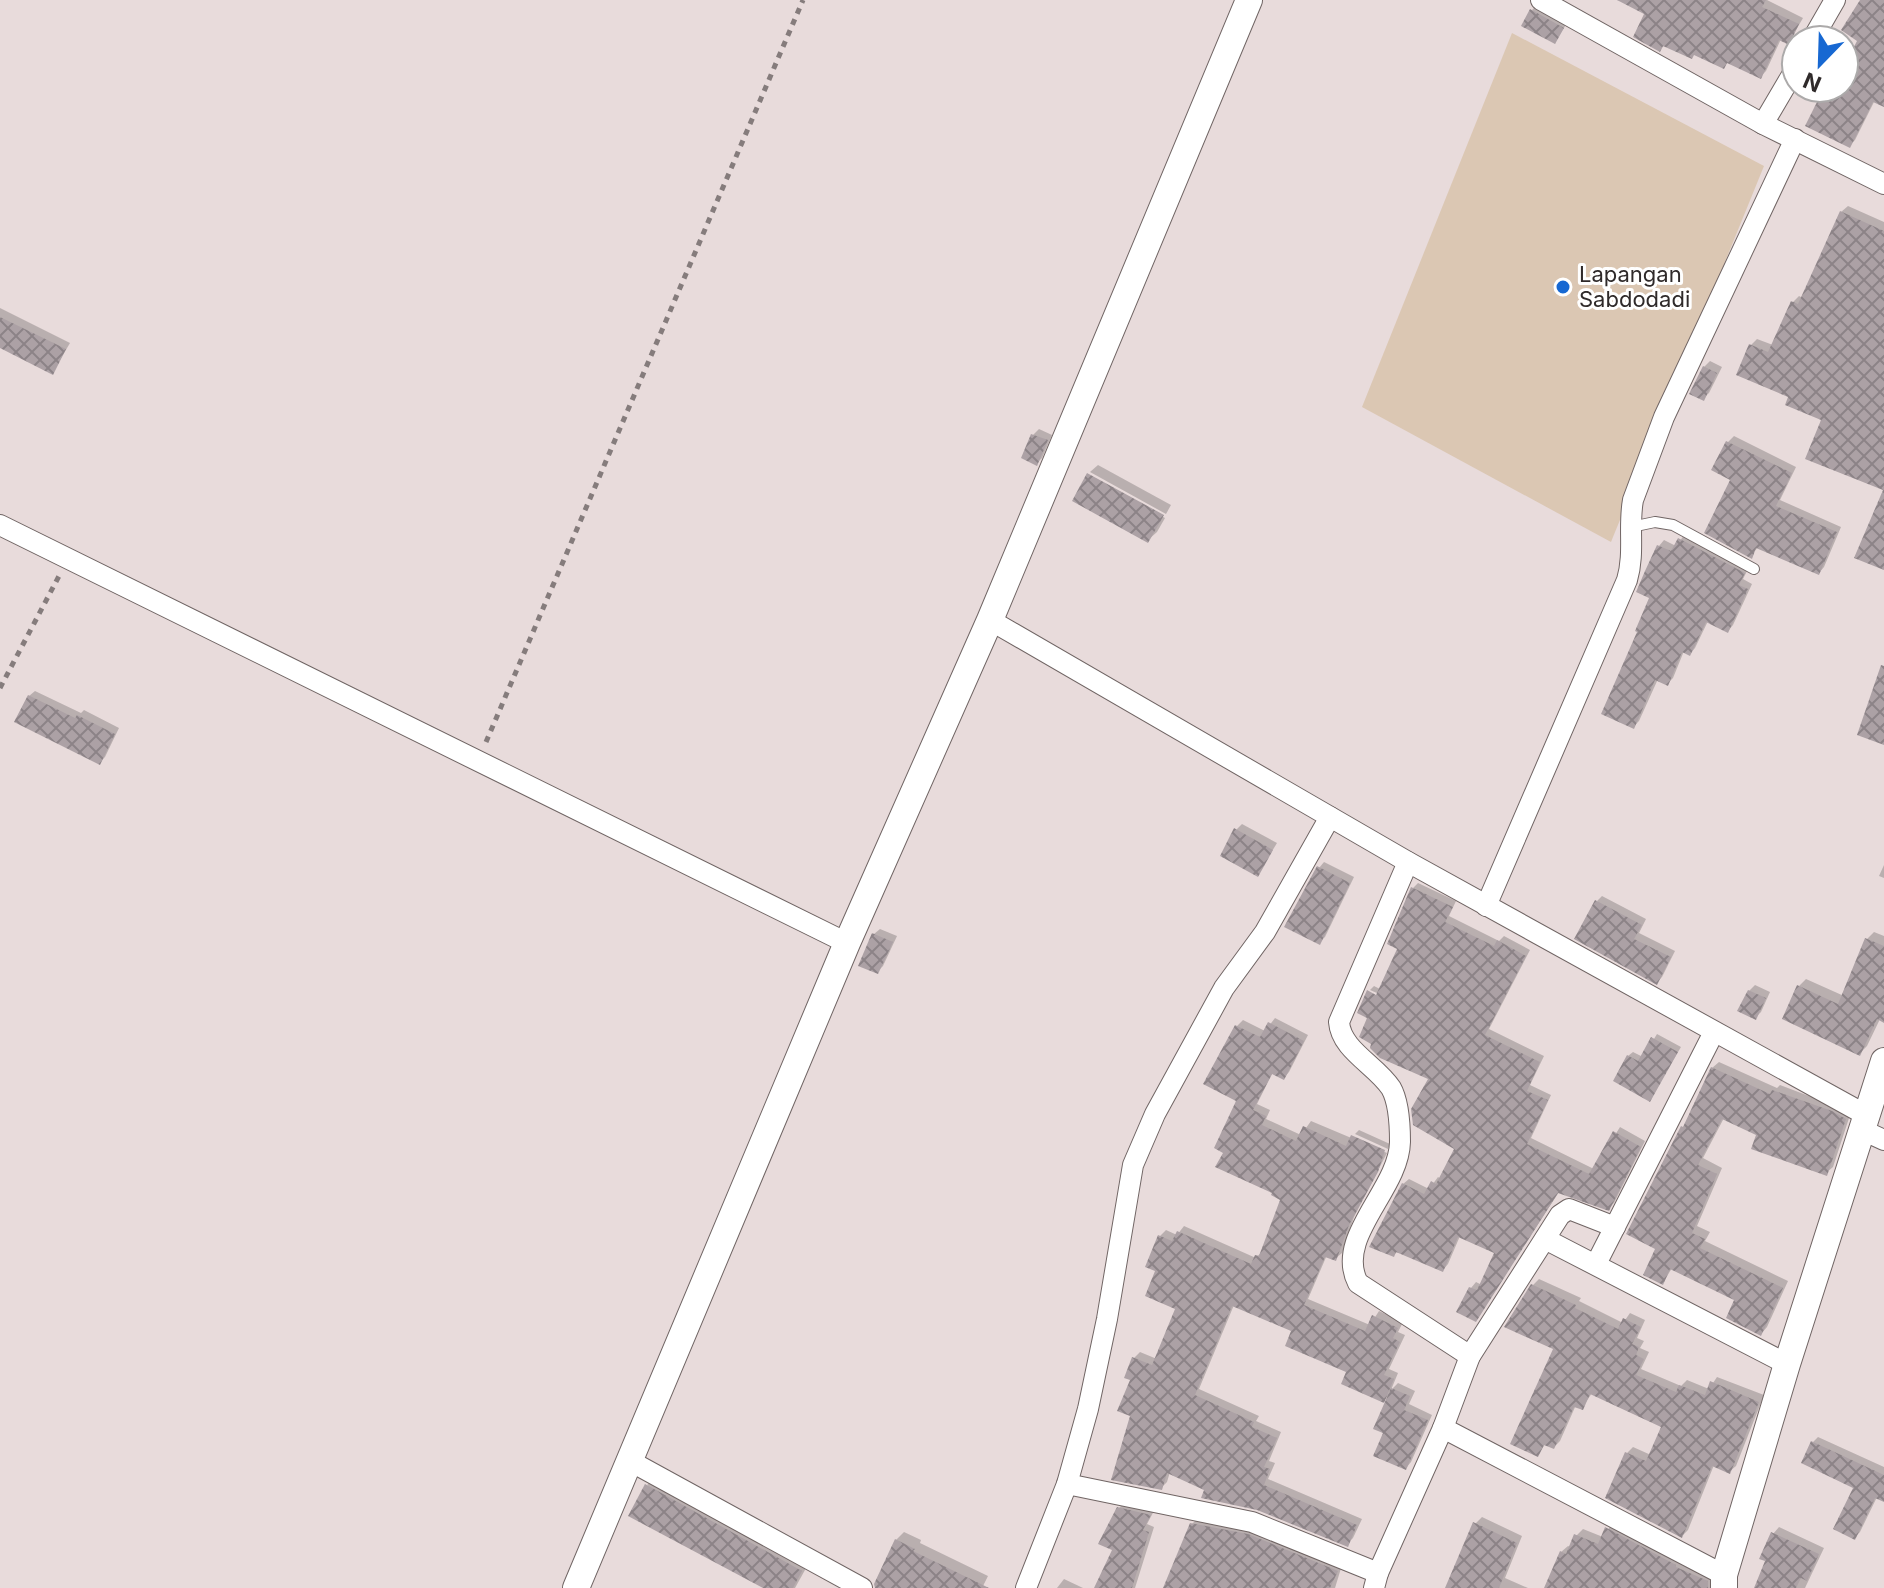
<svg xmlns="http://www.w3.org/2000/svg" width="1884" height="1588" font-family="Inter,sans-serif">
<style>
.green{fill:#dbc7b3}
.shadow{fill:#0003}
.building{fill:url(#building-cross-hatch)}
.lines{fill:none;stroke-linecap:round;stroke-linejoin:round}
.service-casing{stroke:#706564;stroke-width:12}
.minor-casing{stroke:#706564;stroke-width:22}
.tertiary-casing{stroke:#706564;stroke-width:28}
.path{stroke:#857c7c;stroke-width:5;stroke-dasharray:6 6;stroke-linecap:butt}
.service{stroke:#fff;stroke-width:10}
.minor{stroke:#fff;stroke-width:20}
.tertiary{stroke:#fff;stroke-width:26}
.poi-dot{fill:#1768d2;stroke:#fff;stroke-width:3}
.labels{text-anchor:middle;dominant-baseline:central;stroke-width:6;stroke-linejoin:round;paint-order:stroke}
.poi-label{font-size:22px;fill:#2f2a2a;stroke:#fff;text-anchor:start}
</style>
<defs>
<pattern id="building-cross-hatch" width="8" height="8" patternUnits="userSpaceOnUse" patternTransform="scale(2)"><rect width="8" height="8" fill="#aca1a5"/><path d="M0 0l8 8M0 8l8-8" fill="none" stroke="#8c8387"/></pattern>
</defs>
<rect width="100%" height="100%" fill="#e8dbdb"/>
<polygon class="green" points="1512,33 1764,166 1611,542 1362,407"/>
<g class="shadow">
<polygon points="1621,0 1767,0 1803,18 1789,42 1781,39 1766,71 1761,76 1729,61 1724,66 1695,53 1665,45 1660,49 1647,14"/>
<polygon points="1861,0 1884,0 1884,105 1875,100 1855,140 1849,146 1827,88 1844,88 1844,70 1860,40"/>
<polygon points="1537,5 1568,22 1555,41 1532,10"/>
<polygon points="1848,206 1884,222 1884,490 1823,419 1791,396 1738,374 1751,345 1757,339 1773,345 1793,302 1799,296 1803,298 1841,212"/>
<polygon points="0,308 70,343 53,372 0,346"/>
<polygon points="1710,361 1722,367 1709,393 1703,398 1704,367"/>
<polygon points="1039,429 1052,435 1042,458 1037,463 1033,435"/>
<polygon points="1734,436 1796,467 1780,500 1841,527 1824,567 1819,573 1758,547 1751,556 1733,479 1728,442"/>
<polygon points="1098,465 1171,505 1166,514 1090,472"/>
<polygon points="1089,476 1165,518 1157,532 1148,540"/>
<polygon points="1685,534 1749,567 1743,579 1752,584 1733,625 1728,631 1708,621 1695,648 1690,654 1684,651 1673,678 1667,684 1658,679 1639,721 1634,726 1659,546 1664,540 1676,546"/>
<polygon points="35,691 81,713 84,710 119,728 105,757 99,763 29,696"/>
<polygon points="1242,824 1277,843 1258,874 1236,830"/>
<polygon points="1324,862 1354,877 1325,937 1319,942 1319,868"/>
<polygon points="1884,865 1884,878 1879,876"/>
<polygon points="1418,883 1456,901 1449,916 1499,941 1504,936 1530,950 1489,1029 1544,1056 1530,1085 1551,1095 1531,1138 1594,1169 1620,1127 1645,1141 1614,1203 1608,1208 1559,1192 1476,1319 1471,1288 1476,1282 1482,1285 1497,1252 1460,1236 1448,1264 1443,1270 1398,1251 1394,1255 1403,1184 1409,1179 1429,1189 1438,1177 1441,1179 1457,1149 1431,1078 1384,1001 1386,997 1370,990 1374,986 1380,989 1400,948 1413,888"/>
<polygon points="1602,896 1646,919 1639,933 1675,951 1662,977 1657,982 1597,901"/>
<polygon points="880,929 897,936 883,966 877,972 874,934"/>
<polygon points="1874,932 1884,936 1884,1019 1880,1019 1867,1046 1860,1053 1799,986 1806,979 1844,996 1867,939"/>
<polygon points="1755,985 1770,992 1761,1012 1756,1017 1749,991"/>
<polygon points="1275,1018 1308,1035 1289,1072 1284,1078 1273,1072 1257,1104 1270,1110 1266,1119 1301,1135 1311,1121 1387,1153 1354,1217 1342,1253 1336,1258 1327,1255 1308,1299 1370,1325 1379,1311 1403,1322 1398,1332 1405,1335 1389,1369 1398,1373 1391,1390 1398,1383 1415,1391 1409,1404 1432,1415 1411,1462 1406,1468 1385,1432 1390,1394 1383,1401 1349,1371 1294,1330 1234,1305 1199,1389 1259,1416 1256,1421 1281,1432 1269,1461 1275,1463 1268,1479 1362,1519 1353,1538 1347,1544 1170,1472 1167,1482 1161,1488 1132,1415 1134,1358 1140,1352 1157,1359 1178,1308 1158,1270 1160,1236 1166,1230 1177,1235 1184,1226 1256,1258 1264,1249 1282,1198 1225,1152 1239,1100 1237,1026 1243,1020 1265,1031"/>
<polygon points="1657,1034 1681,1047 1650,1099 1628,1056 1633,1052 1643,1057"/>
<polygon points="1719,1062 1777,1088 1780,1085 1851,1112 1833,1167 1826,1173 1759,1134 1724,1118 1703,1158 1722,1168 1697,1226 1710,1232 1705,1241 1788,1281 1767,1327 1761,1334 1737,1299 1672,1268 1663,1283 1658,1248 1629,1233 1683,1127 1688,1122 1712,1068"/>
<polygon points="1359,1130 1390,1144 1388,1149 1355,1134"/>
<polygon points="1539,1279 1581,1298 1579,1301 1623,1323 1630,1313 1645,1320 1637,1338 1644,1341 1640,1348 1649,1352 1641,1369 1681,1386 1687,1380 1709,1389 1717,1377 1764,1395 1736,1466 1730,1471 1714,1465 1688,1530 1682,1536 1627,1453 1633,1447 1651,1455 1663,1426 1592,1393 1582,1408 1576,1405 1560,1441 1554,1447 1546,1443 1538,1454 1556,1348 1533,1285"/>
<polygon points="1818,1437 1884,1467 1884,1493 1877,1497 1860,1532 1855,1537 1855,1487 1813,1442"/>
<polygon points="656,1477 810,1561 795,1588 767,1588 647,1485"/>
<polygon points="1124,1503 1155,1509 1147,1524 1154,1527 1135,1588 1097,1588 1115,1550 1118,1509"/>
<polygon points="1482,1517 1522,1536 1505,1578 1528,1588 1446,1588 1475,1524"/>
<polygon points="1198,1518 1255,1530 1342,1565 1335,1588 1165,1588 1192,1524"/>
<polygon points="1613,1522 1714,1575 1717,1588 1546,1588 1561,1552 1568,1546 1571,1547 1576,1536 1583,1529 1603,1537"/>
<polygon points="1779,1527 1824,1548 1805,1588 1756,1588 1768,1560 1773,1534"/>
<polygon points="904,1532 921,1540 920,1543 988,1576 982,1588 887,1588 896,1540"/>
<polygon points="1064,1579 1083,1588 1057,1588"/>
</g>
<g class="building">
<polygon points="1617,0 1766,0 1762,7 1799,24 1789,45 1779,40 1761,79 1727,63 1724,69 1694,55 1692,59 1663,46 1660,52 1633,37 1644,14"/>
<polygon points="1860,0 1884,0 1884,107 1873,102 1850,148 1805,126 1824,88 1844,88 1844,66 1857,41 1841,30"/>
<polygon points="1530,9 1564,28 1555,44 1521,26"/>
<polygon points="1840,211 1884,231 1884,570 1854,558 1883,490 1805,459 1821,420 1785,405 1788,397 1736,375 1749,344 1768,352 1791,301 1798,304"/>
<polygon points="0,317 66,349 53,375 0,348"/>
<polygon points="1703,366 1717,373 1704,401 1689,394"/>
<polygon points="1031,434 1048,440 1037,466 1021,458"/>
<polygon points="1726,441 1792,473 1776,506 1837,532 1819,575 1756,548 1752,559 1704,533 1730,480 1711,470"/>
<polygon points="1087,473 1164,515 1148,543 1072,501"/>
<polygon points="1678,538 1745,573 1739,585 1748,589 1728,633 1706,622 1690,656 1682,652 1668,686 1655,680 1634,729 1601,714 1637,632 1635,631 1649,598 1636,592 1645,571 1657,545 1671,551"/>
<polygon points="1881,665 1884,666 1884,745 1857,735"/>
<polygon points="28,695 75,718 77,715 115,734 100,765 14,722"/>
<polygon points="1234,828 1273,850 1258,877 1220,856"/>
<polygon points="1317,866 1350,883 1320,945 1284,927"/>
<polygon points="1411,887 1453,907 1445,922 1494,946 1497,940 1526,956 1485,1035 1540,1062 1527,1091 1548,1100 1527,1144 1589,1174 1613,1131 1641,1147 1609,1211 1558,1193 1476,1322 1456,1312 1469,1287 1477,1290 1494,1253 1458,1237 1443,1272 1396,1252 1394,1257 1369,1247 1402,1183 1424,1194 1431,1181 1436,1184 1454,1149 1413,1125 1411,1109 1428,1079 1380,1058 1370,1048 1371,1044 1359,1037 1367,1018 1357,1013 1367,990 1376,995 1397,949 1387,944"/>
<polygon points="1595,900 1642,925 1634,939 1671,957 1657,985 1574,939"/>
<polygon points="872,933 893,942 878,974 858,966"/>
<polygon points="1865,938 1884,946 1884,1023 1877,1019 1860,1056 1782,1019 1797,985 1838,1004"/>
<polygon points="1748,990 1766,998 1756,1020 1737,1011"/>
<polygon points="1268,1022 1304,1041 1284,1080 1272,1074 1253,1110 1266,1116 1262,1125 1296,1141 1303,1126 1346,1146 1351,1135 1385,1150 1378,1172 1349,1225 1336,1261 1325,1257 1304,1305 1365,1331 1372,1315 1398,1328 1393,1338 1400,1342 1384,1375 1394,1379 1384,1403 1341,1384 1346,1372 1285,1346 1291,1331 1232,1306 1195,1395 1254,1422 1252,1427 1277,1438 1264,1467 1270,1469 1264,1485 1357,1525 1348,1547 1257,1510 1201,1498 1204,1490 1167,1473 1162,1490 1111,1480 1130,1416 1117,1411 1130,1380 1124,1378 1132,1357 1152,1365 1175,1309 1145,1296 1155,1271 1145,1267 1158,1235 1172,1241 1177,1231 1251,1264 1255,1255 1259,1256 1280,1200 1271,1195 1272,1193 1215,1167 1223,1153 1214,1148 1236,1101 1203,1084 1235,1025 1260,1037"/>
<polygon points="1651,1037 1678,1052 1650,1102 1613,1081 1627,1055 1638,1061"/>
<polygon points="1711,1067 1770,1094 1772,1090 1832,1111 1846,1119 1827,1176 1751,1149 1756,1135 1722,1119 1698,1165 1717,1174 1692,1233 1705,1239 1700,1248 1783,1288 1761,1336 1726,1318 1734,1300 1670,1269 1663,1285 1643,1275 1655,1249 1626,1234 1681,1126 1683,1127"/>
<polygon points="1531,1284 1576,1305 1575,1308 1618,1329 1623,1318 1641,1327 1632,1344 1639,1347 1636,1355 1644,1359 1636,1375 1676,1392 1679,1385 1705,1395 1710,1381 1759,1402 1730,1474 1712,1466 1682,1538 1605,1498 1625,1452 1646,1461 1661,1427 1590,1394 1583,1410 1574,1407 1554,1449 1544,1445 1538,1457 1510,1444 1553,1349 1504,1327"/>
<polygon points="1391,1388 1410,1396 1404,1410 1428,1420 1406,1470 1373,1456 1383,1433 1373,1429"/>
<polygon points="1811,1441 1884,1475 1884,1502 1875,1498 1855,1540 1833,1529 1853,1488 1801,1463"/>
<polygon points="645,1484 802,1571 793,1588 763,1588 628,1516"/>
<polygon points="1117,1507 1151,1515 1143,1530 1149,1532 1132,1588 1094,1588 1112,1550 1098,1544"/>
<polygon points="1473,1522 1517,1543 1499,1588 1445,1588"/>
<polygon points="1190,1523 1248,1534 1338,1571 1330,1588 1163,1588"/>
<polygon points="1605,1527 1676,1565 1676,1567 1708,1581 1708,1588 1544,1588 1560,1551 1566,1554 1574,1534 1598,1544"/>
<polygon points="1771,1532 1819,1554 1807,1581 1801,1578 1796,1588 1754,1588 1765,1561 1759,1559"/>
<polygon points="895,1539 915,1549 913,1551 989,1588 875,1588 874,1584"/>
</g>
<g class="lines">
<defs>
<polyline id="service" points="1631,527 1655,522 1673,525 1754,569"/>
<g id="minor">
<polyline points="1541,0 1763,124 1884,184"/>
<polyline points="1812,40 1835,0"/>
<polyline points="1763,124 1796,68"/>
<polyline points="0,525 847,943"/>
<polyline points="990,620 1408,862 1866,1115"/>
<path d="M1408,862L1339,1022C1341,1050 1376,1065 1391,1088C1399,1102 1400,1125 1400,1142C1399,1190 1334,1237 1358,1283L1470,1356"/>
<path d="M1486,906L1627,580C1635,553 1628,527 1633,500L1664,417L1795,139"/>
<polyline points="1860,1129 1884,1140"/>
<polyline points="1545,1239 1787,1364"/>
<polyline points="1596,1264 1714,1032"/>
<polyline points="1443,1428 1724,1575"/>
<polyline points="630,1461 862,1588"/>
<polyline points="1067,1484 1252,1522 1378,1573"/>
<polyline points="1026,1588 1067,1484 1088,1409 1107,1319 1133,1165 1155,1114 1224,988 1265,932 1330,817"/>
<polyline points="1374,1588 1378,1573 1443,1428 1470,1356 1560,1215 1569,1209 1615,1227"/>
</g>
<g id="tertiary">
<polyline points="576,1588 847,943 990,620 1249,0"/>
<polyline points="1724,1588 1724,1575 1787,1364 1884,1061"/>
</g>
</defs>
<use href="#service" class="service-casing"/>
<use href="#minor" class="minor-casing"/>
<use href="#tertiary" class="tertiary-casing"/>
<g class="path">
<polyline points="0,688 59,576"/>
<polyline points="486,742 803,0"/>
</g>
<use href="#service" class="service"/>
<use href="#minor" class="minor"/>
<use href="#tertiary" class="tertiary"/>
</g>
<circle class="poi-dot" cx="1563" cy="287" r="8"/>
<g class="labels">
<g class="poi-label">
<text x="1579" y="274">Lapangan<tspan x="1579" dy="25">Sabdodadi</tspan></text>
</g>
</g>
<g transform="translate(1820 64) rotate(203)"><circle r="38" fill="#ffffff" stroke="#acaaaa" stroke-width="2"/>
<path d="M0-6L14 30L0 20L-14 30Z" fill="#1768d2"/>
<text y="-12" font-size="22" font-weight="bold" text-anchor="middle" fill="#2f2a2a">N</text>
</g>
</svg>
